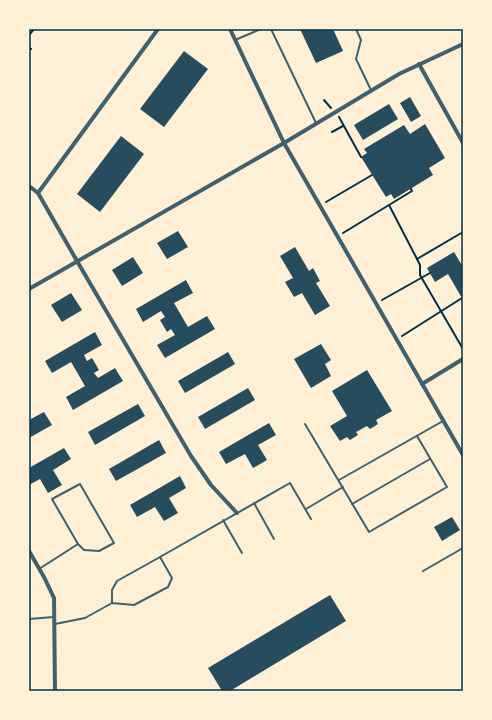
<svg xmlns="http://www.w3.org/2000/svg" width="492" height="720" font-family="Figtree,sans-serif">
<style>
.building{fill:#264d5e}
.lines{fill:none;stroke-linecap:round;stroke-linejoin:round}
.path{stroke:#003049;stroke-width:2}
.service{stroke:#3f606c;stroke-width:2}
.minor{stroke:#3f606c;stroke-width:4}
.neatline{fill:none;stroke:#003049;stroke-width:1.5}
</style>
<rect width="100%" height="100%" fill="#fdf0d5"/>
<g class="building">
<polygon points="300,29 333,29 343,51 316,63"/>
<polygon points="184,51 208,69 164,127 140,109"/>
<polygon points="410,97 421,116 411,122 400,103"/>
<polygon points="389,104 398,119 363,140 354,125"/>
<polygon points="425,124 445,158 429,168 433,175 394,199 391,194 386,197 361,157 367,153 364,149 404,125 410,134"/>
<polygon points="121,136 144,154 100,212 77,194"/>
<polygon points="178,231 188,247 167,259 157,243"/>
<polygon points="295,247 309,271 313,268 320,281 316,283 330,306 315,315 302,293 294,297 285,282 293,278 280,256"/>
<polygon points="454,252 463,267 463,300 448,274 435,282 427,268"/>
<polygon points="133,257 143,273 122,286 112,270"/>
<polygon points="186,280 193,293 174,303 188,327 207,316 215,329 165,358 157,345 175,335 171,329 167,332 160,320 165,317 161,311 143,322 136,309"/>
<polygon points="71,293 82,310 62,322 51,305"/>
<polygon points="95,332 102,345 84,355 87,361 92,358 99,370 94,373 98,378 115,368 123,381 73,410 66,397 85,386 71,362 52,373 45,361"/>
<polygon points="321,344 331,360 325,364 331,376 311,388 294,359"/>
<polygon points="228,352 235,364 185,393 178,381"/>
<polygon points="367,370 392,411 376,420 378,424 370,429 367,426 356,432 358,435 350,440 347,437 340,441 330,426 347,416 332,391"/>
<polygon points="248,388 255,400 205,429 198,417"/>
<polygon points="138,404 145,416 95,445 88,432"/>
<polygon points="44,412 52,425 29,438 29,420"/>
<polygon points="269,423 276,435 258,445 267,460 253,468 245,454 226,464 219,452"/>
<polygon points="159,440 166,453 116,481 109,469"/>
<polygon points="64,448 71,459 53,470 62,485 48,493 40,479 29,485 29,468"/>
<polygon points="180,476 186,488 169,498 178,513 164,521 155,507 137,517 130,505"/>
<polygon points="452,517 460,530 442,541 434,527"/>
<polygon points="330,595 346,621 230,691 222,691 208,668"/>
</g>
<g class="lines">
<g class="path">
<polyline points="29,35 34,29"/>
<polyline points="29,48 31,49"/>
<polyline points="324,100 331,108"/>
<polyline points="339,117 361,157"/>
<polyline points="332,132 343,126"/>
<polyline points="326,202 372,175"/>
<polyline points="389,205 412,191 411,189"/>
<polyline points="343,233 389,205 417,259 463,232"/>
<polyline points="417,259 420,265 420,275 463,349"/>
<polyline points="382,300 430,273"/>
<polyline points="402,336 462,298"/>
</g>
<g class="service">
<polyline points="271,29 316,123"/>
<polyline points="356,29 361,40 356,59 371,90"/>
<polyline points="235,40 261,29"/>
<polyline points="305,424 369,532 447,487 417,436"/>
<polyline points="339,480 443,421"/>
<polygon points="80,484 114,543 99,551 84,550 78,544 52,499"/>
<polyline points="254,503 274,539"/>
<polyline points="352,504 430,459"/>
<polyline points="306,509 343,487"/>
<polyline points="223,520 242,553"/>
<polyline points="160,557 290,483 311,519"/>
<polyline points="39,569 78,544"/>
<polyline points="423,571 463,548"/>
<polyline points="29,619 54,617"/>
<polyline points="55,624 85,618 112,603 134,605 168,587 172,578 160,557 117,581 112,590 112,603"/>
</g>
<g class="minor">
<polyline points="230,29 284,143 463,455"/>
<polyline points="419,64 463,143"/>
<polyline points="29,186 38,193 77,261 191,456 211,485 237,513"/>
<polyline points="38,193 158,29"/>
<polyline points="29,289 284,143 399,74 463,44"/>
<polyline points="422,384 463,359"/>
<polyline points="29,551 44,577 54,598 55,691"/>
</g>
</g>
<rect width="492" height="720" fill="none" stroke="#fdf0d5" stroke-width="60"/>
<rect x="30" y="30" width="432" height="660" class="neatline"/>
</svg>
